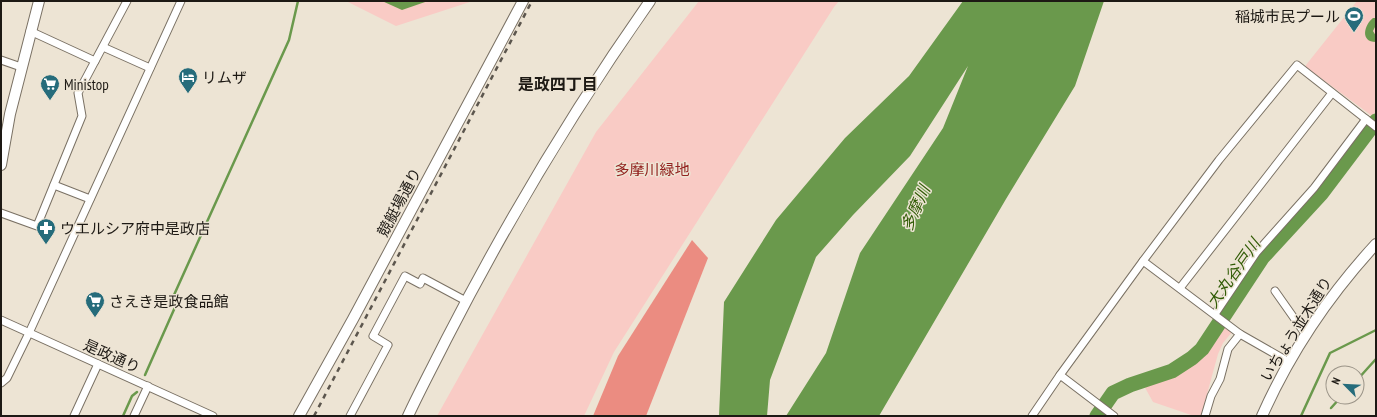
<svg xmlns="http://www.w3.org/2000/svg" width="1377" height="417" font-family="'PT Sans Narrow','Noto Sans JP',sans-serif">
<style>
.green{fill:#f9cbc5}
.forest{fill:#eb8c81}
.water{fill:#6a994c}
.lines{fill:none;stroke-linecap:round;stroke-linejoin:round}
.stream{stroke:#6a994c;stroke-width:2.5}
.river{stroke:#6a994c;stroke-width:15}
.street-casing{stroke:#7a7164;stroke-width:9}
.secondary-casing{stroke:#7a7164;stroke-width:12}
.street{stroke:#fff;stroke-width:7}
.secondary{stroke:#fff;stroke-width:10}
.rail{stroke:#5c564e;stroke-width:2.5;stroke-dasharray:5 5;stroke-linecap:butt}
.labels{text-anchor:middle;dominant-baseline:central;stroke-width:3;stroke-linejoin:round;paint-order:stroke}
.poi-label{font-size:15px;fill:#1d1914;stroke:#ede4d4;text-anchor:start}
.park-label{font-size:15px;fill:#942421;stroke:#ede4d4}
.street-label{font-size:15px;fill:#1d1914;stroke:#ede4d4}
.neighbourhood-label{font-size:16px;font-weight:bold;fill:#1d1914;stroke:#ede4d4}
.water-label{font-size:16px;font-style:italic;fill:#315c06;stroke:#ede4d4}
</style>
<rect width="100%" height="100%" fill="#ede4d4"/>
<g class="green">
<polygon points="346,1 473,1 396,26"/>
<polygon points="699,1 839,1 834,7 614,352 584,416 437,416 596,132"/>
<polygon points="1357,1 1376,1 1376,111 1372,116 1306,67 1306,65"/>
<path d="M1221,326L1232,332L1223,343L1218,354L1201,416H1194L1153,402L1143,384C1182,374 1200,359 1221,326Z"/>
</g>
<polygon class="forest" points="692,240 708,258 646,416 593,416 618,356"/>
<g class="water">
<polygon points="382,1 428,1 402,10"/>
<polygon points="963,1 1104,1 1075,86 1006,199 879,416 786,416 826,353 860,253 943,128 968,66 910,156 853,215 816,257 770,380 767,416 719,416 724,302 776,220 845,138 909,76"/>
<path d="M1373,18H1376V25L1373,31L1376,36V42C1360,42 1364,25 1373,18Z"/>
</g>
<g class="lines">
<g class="stream">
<polyline points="174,295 289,40 298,1"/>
<polyline points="145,375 176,305 176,303"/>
<polyline points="1357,380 1376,359"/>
<polyline points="1331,408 1341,397"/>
<polyline points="123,416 132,396 137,392"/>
<polyline points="1301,416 1330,353 1376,330"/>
</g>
<polyline class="river" points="1097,416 1113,393 1130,385 1172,371 1192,358 1202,349 1262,258 1321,194 1376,121"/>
<defs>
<g id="street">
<polyline points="30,31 95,61"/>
<polyline points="103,47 150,68"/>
<polyline points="1,60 21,67"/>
<polyline points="54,185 90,199"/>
<polyline points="1,213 37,226 82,116 78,93 127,1"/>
<polyline points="1143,261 1240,334 1289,362"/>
<polyline points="1180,288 1332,93"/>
<polyline points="1275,291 1306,335"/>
<polyline points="1215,314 1256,253 1314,188 1366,119"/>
<polyline points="1,320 213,416"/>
<polyline points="1060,375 1114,416"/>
<polyline points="1,383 7,378 29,333 181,1"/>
<polyline points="74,416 98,364"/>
<polyline points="134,416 148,386"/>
<polyline points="350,416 388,345 373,336 405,276 420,284 423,278 466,301"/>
<polyline points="1032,416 1060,375 1143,261 1219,160 1297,65 1376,127"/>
<polyline points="1205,416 1211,396 1220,379 1228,349 1240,334"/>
</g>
<g id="secondary">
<polyline points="1,165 10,114 39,1"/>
<polyline points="299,416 353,319 523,1"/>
<path d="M408,416C420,390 433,366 446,340C506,223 574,109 650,1"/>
<path d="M1262,416C1290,353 1329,295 1376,244"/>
</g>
</defs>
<use href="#street" class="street-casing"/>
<use href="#secondary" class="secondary-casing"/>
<use href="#street" class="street"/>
<use href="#secondary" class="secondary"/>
<polyline class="rail" points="314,416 532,1"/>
</g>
<defs>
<symbol id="stadium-pin" viewBox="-11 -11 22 30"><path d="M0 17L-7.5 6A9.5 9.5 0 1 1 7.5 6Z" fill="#266c7b" stroke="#ede4d4"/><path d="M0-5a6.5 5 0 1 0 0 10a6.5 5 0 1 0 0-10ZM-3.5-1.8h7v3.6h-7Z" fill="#fff"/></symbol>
<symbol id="hotel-pin" viewBox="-11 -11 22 30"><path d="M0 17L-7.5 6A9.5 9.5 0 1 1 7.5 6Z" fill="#266c7b" stroke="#ede4d4"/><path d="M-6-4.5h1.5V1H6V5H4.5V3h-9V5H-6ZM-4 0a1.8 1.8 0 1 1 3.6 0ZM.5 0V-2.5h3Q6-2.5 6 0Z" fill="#fff"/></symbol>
<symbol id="supermarket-pin" viewBox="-11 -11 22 30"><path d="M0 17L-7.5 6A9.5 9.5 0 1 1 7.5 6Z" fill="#266c7b" stroke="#ede4d4"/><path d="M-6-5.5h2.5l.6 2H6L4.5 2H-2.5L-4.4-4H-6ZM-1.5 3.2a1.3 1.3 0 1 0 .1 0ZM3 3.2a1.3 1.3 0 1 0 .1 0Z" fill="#fff"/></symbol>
<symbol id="pharmacy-pin" viewBox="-11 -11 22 30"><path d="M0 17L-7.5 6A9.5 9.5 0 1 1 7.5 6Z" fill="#266c7b" stroke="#ede4d4"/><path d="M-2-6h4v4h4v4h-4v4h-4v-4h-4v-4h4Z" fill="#fff"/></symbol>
</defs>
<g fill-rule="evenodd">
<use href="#stadium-pin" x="1343" y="5" width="22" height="30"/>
<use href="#hotel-pin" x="177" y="66" width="22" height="30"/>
<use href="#supermarket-pin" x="39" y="73" width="22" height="30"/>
<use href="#pharmacy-pin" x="35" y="217" width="22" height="30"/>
<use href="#supermarket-pin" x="84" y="290" width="22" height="30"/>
</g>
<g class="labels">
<g class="poi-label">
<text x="1340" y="16" text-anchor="end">稲城市民プール</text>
<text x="202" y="77">リムザ</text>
<text x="64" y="84">Ministop</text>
<text x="60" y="228">ウエルシア府中是政店</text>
<text x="109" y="301">さえき是政食品館</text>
</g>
<g class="park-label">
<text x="652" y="169">多摩川緑地</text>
</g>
<g class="street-label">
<text transform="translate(399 202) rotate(-62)">競艇場通り</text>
<text transform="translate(1296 329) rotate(-58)">いちょう並木通り</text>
<text transform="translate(112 356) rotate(24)">是政通り</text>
</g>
<g class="neighbourhood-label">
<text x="558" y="84">是政四丁目</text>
</g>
<g class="water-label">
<text transform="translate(915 208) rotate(-66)">多摩川</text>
<text transform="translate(1233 273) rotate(-55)">大丸谷戸川</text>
</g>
</g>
<rect width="1377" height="417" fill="none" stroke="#1d1914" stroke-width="4"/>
<g transform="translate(1345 385) rotate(294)"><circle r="19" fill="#ede4d4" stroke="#9a9387"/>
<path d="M0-3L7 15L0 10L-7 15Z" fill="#266c7b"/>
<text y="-6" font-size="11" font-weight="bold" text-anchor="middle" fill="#1d1914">N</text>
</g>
</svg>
